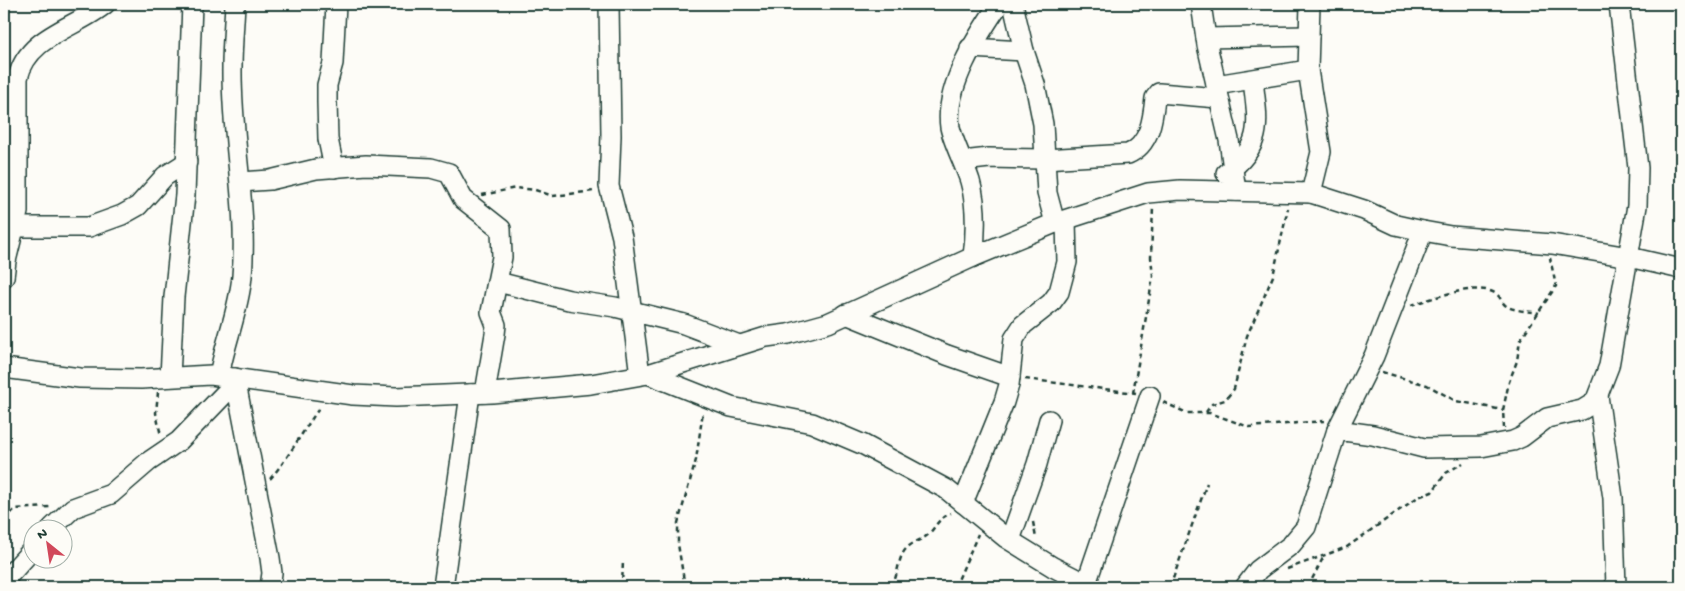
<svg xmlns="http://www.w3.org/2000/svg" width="1685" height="591" font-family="'Gochi Hand',sans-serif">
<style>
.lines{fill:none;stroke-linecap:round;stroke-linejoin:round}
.minor-casing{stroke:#1f3d34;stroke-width:22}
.path{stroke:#1f3d34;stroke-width:2.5;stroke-dasharray:5 4;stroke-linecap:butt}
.minor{stroke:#fdfcf7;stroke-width:19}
</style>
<rect width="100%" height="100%" fill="#fdfcf7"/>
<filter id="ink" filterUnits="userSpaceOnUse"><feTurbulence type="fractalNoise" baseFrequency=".02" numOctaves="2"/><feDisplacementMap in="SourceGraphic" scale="10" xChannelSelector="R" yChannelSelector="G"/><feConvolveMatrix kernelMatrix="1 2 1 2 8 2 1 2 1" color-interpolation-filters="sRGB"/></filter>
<g filter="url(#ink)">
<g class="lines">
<defs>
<g id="minor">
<polyline points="609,4 611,136 609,186 622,237 640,375"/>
<polyline points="1013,4 1024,51 1035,84 1043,124 1047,193 1055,223"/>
<polyline points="1201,4 1207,45 1229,140 1236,191"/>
<polyline points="1310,4 1308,70 1321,152 1311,193"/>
<polyline points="1206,38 1309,36"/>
<polyline points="970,48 1024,51"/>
<polyline points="1216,85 1308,70"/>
<path d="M963,161L989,158L1044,159L1128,154C1150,145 1153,118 1155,98L1159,93L1218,98"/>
<polyline points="334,168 328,139 327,102 327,85 333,63 336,4"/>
<path d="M1226,173C1264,146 1258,122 1253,81"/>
<polyline points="241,182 270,180 316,169 366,165 431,168 449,173 463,199 501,229 502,257 491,312 496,325 495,334 485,393"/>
<polyline points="15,227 89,227 122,215 138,206 165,176 187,162"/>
<path d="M973,257C976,233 977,205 970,181C965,165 953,142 950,127C944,87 978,35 999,4"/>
<path d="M4,277L6,261L18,212V78C27,36 76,28 105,4"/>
<polyline points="498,282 569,300 615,307 684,324 739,345"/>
<polyline points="846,314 947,355 1010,377"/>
<polyline points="4,368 80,378 141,379 211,375 353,395 396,397 492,393 591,384 648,374 766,337 788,334 828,323 973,257 1055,223 1148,193 1180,190 1311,193 1364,210 1396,225 1423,231 1451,236 1552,244 1629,257 1681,269"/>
<polyline points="648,374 731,407 812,423 864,445 946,489 1006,538 1053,567 1092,587"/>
<path d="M219,376C225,342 239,310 242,276C248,206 231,138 232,68C232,47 234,25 235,4"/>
<polyline points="170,377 174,297 185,195 192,4"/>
<polyline points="235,378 270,558 272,573 270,587"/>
<polyline points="1598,396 1613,498 1616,587"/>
<polyline points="1337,430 1373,435 1424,448 1481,447 1513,441 1522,437 1547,418 1582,410 1595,402 1609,366 1637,206 1638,168 1619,4"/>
<polyline points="963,503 1004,402 1009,385 1014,339 1023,325 1051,303 1059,292 1067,262 1066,220"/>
<polyline points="52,528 73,508 111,494 148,462 179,441 236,382"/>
<polyline points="1010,540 1037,464 1049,420"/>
<polyline points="4,581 32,550"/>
<polyline points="1086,584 1150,396"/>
<polyline points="443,587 470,394"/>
<polyline points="1245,587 1258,570 1291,545 1306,527 1337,430 1374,356 1423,231"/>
</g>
</defs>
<use href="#minor" class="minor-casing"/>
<g class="path">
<polyline points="482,195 516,188 535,190 553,196 594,191"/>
<path d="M1411,305C1432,299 1474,282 1495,293C1500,296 1501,301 1505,305C1512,311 1529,311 1539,313"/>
<polyline points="1382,372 1427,385 1456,401 1503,410"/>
<polyline points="1025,379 1136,393"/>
<polyline points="4,390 10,384"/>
<polyline points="158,392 156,413 161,436"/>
<polyline points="1133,393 1153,276 1151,257 1153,207"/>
<polyline points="1163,402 1187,413 1210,413 1249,427 1324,421"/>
<polyline points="1206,412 1212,404 1225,400 1234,389 1247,336 1273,276 1288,208"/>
<polyline points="1504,428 1503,410 1509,382 1517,361 1520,340 1556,286 1550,258"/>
<path d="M270,479C290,456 303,430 321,406"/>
<polyline points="4,520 15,509 51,507"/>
<polyline points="1033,522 1036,538"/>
<polyline points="1287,569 1347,547 1418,497 1432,492 1446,473 1463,463"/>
<polyline points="622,587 623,560"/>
<polyline points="685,587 678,544 678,523 696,460 703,411"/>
<path d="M891,587C898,577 897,564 903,553C908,544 917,542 925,537C937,528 935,520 951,513"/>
<polyline points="955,587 978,534"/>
<polyline points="1170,587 1207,483"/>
<polyline points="1308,587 1324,556"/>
</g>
<use href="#minor" class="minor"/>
</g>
</g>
<rect width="1685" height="591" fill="none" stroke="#fdfcf7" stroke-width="20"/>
<rect x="10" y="10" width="1665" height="571" fill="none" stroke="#1f3d34" stroke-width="2" filter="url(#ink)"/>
<g transform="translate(48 544) rotate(330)"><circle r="24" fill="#fdfcf7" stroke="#a4b0a9"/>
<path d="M0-4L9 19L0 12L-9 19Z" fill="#d1495b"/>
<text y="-8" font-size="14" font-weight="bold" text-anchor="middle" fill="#1f3d34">N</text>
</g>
</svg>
